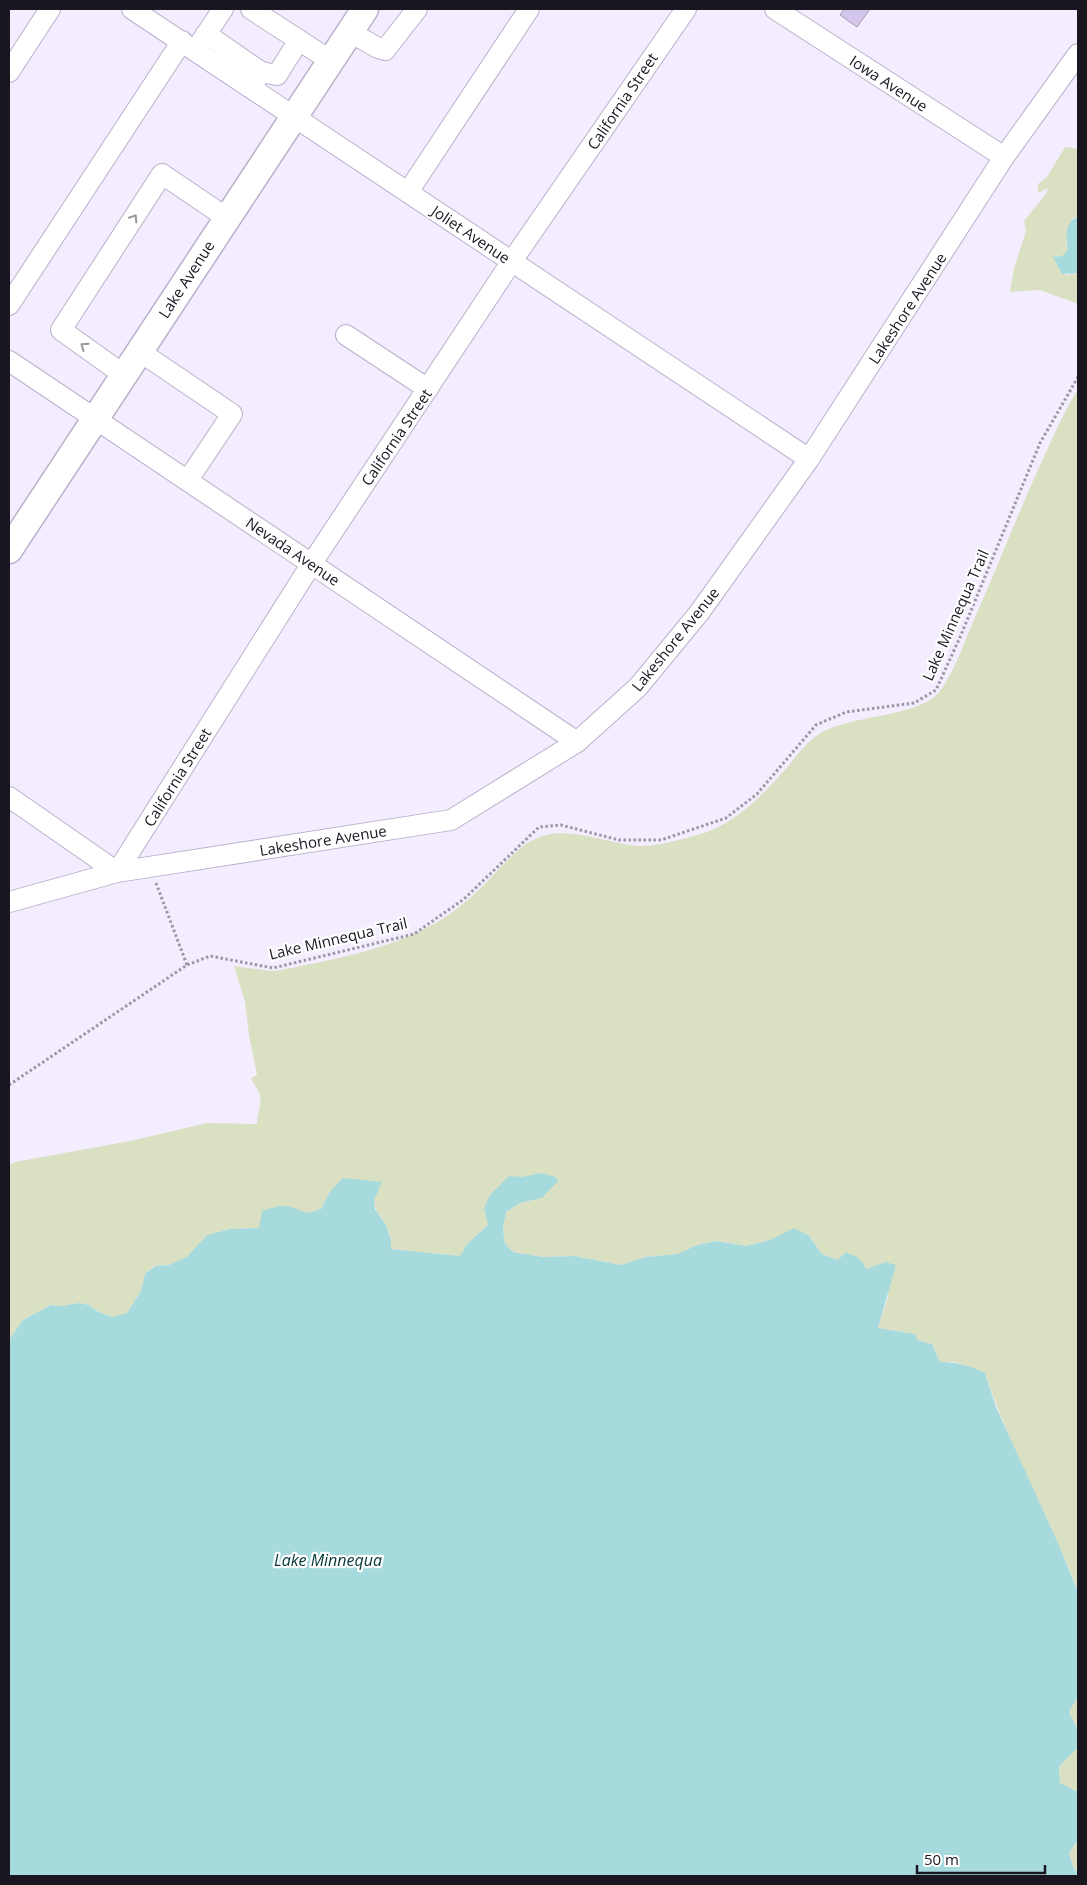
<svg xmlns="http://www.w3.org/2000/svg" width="1087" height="1885" font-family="'Open Sans',sans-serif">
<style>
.green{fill:#dae0c2}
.water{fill:#a7dadd}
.building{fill:#d4c6eb;stroke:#a59ab5}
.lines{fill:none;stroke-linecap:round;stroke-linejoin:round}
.minor-casing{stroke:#bab0cb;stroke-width:22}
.major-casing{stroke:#bab0cb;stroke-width:29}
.path{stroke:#9c96a5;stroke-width:3;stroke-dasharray:2.5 2.5;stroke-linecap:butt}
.minor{stroke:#fff;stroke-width:20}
.major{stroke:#fff;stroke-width:26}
.oneway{stroke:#98969b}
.labels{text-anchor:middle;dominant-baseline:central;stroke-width:4.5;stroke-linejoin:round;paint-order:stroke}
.street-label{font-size:15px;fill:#1a1620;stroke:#fff}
.water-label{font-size:16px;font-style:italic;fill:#043639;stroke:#fff}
</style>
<rect width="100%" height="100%" fill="#f4edff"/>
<g class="green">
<polygon points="1065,147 1078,149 1078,217 1073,218 1066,242 1068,250 1063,256 1054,257 1066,275 1078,273 1078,304 1040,290 1010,292 1014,268 1026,231 1024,221 1046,194 1048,188 1038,193 1038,184 1047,177"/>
<path d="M1078,390V1592C1050,1518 1010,1449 985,1373L954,1362H940L932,1344L916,1340L915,1334L878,1328L888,1297L885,1262L867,1270L859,1258L838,1260L822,1254L809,1236L770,1240L746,1246L717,1241L697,1245L678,1254L645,1257L621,1265L574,1256L543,1257L513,1252L505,1244L503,1229L506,1212L520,1203L542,1198L541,1173C522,1177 505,1183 490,1195L488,1225L467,1244L460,1256L391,1249C391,1241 390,1233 386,1225C381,1214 375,1214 374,1200L329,1193L321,1209L259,1228L230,1229L207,1235L188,1257L169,1265L154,1266L145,1274L141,1291L127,1313L112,1317L97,1311L89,1305L79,1303L62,1306L51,1305L23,1320L9,1340V1165L15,1162L130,1141L207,1123L257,1124C257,1115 263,1101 259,1092C257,1087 253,1084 251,1078L257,1075L249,1035L245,1002L234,966L271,971L281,970C341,958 404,947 454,911C470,899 485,884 498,870C509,859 521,845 535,839C567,824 604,843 637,846C654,847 674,841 690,837C733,828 761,797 789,765C798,754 807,742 819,734C851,714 919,718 940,691C955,671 963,644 973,622C998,566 1020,508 1046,452C1056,431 1065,409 1078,390Z"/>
<polygon points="1078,1696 1078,1730 1069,1712"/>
<polygon points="1078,1747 1078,1792 1060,1783 1059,1767"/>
<polygon points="1078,1840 1078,1873 1074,1869 1069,1853"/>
</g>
<g class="water">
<path d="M1078,217V273L1062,274L1053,257L1062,256L1068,250C1066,238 1064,221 1078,217Z"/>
<path d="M541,1173L553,1176L559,1180L542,1198L520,1203L506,1212L503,1229L505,1244L513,1252L543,1257L574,1256L621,1265L645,1257L678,1254L697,1245L717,1241L746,1246L770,1240L794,1228L809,1236L822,1254L838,1260L846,1252L859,1258L867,1269L885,1262L896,1265L878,1328L915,1334L917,1340L932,1344L940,1362C957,1362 970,1366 985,1373L996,1407L1058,1543L1078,1592V1696L1069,1712L1078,1730V1747L1059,1767L1060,1783L1078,1792V1840L1069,1853L1074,1869L1078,1873V1876H9V1340L23,1320L51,1305L62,1306L79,1303L89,1305L97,1311L112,1317L127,1313L141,1291L145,1274L155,1266L169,1265L187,1257L207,1235L230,1229L259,1228L262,1211C285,1203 286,1205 307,1213L321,1209L329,1193L343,1178L382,1182L374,1200L375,1209L386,1225L391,1240V1249L460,1256L467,1244L488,1225L484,1208L490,1195L509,1176L521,1177Z"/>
</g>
<polygon class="building" points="844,9 870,9 857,27 840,15"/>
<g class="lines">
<defs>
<g id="minor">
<polyline points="132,9 809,459"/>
<polyline points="251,9 331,61"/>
<polyline points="775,9 1004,157"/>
<polyline points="350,32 378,48 385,50 417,9"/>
<polyline points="206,34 261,72"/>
<polyline points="199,45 223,9"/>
<polyline points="9,72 50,9"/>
<polyline points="251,87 261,72 277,75 299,40"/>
<polyline points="408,192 529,9"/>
<polyline points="9,305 182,41"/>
<polyline points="346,335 428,389"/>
<polyline points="139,351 232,414 188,480"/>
<polyline points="9,361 577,742"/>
<polyline points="124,375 61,330 162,174 227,218"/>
<polyline points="9,797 117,872 312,563 512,261 686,9"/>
<polyline points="9,902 117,872 451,820 577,742 638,687 699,613 809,459 1004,157 1078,54"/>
</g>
<polyline id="major" points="9,550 365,9"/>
</defs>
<use href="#minor" class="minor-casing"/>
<use href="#major" class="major-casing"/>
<g class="path">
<polyline points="156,883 187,965"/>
<polyline points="9,1085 187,965 210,956 273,968 414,934 464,899 539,827 561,825 619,840 661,840 726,818 757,794 816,725 846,712 914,703 936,690 961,635 1040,443 1078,377"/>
</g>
<use href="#minor" class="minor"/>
<use href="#major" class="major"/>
</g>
<defs><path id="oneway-chevron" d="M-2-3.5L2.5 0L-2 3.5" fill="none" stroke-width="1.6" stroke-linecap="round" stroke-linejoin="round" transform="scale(1.25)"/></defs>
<g class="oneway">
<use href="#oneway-chevron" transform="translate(134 218) rotate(-57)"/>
<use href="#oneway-chevron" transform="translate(84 346) rotate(-145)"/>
</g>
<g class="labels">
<g class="street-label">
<text transform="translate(889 83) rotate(33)">Iowa Avenue</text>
<text transform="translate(622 101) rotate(-56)">California Street</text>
<text transform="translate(471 234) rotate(34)">Joliet Avenue</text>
<text transform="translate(186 279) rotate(-57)">Lake Avenue</text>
<text transform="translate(907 308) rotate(-57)">Lakeshore Avenue</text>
<text transform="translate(396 437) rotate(-56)">California Street</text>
<text transform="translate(293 551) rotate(34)">Nevada Avenue</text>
<text transform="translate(955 615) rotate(-66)">Lake Minnequa Trail</text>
<text transform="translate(675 639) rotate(-51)">Lakeshore Avenue</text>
<text transform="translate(177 777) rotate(-58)">California Street</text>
<text transform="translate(323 840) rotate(-9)">Lakeshore Avenue</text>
<text transform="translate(338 938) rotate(-13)">Lake Minnequa Trail</text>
</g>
<g class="water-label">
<text x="328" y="1560">Lake Minnequa</text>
</g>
</g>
<rect width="1087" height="1885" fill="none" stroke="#1a1620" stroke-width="20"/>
<path d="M917 1865v8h128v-8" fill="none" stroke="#1a1620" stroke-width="2.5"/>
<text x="924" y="1865" font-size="15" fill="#1a1620" stroke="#ffffff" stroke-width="4" paint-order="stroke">50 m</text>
</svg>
